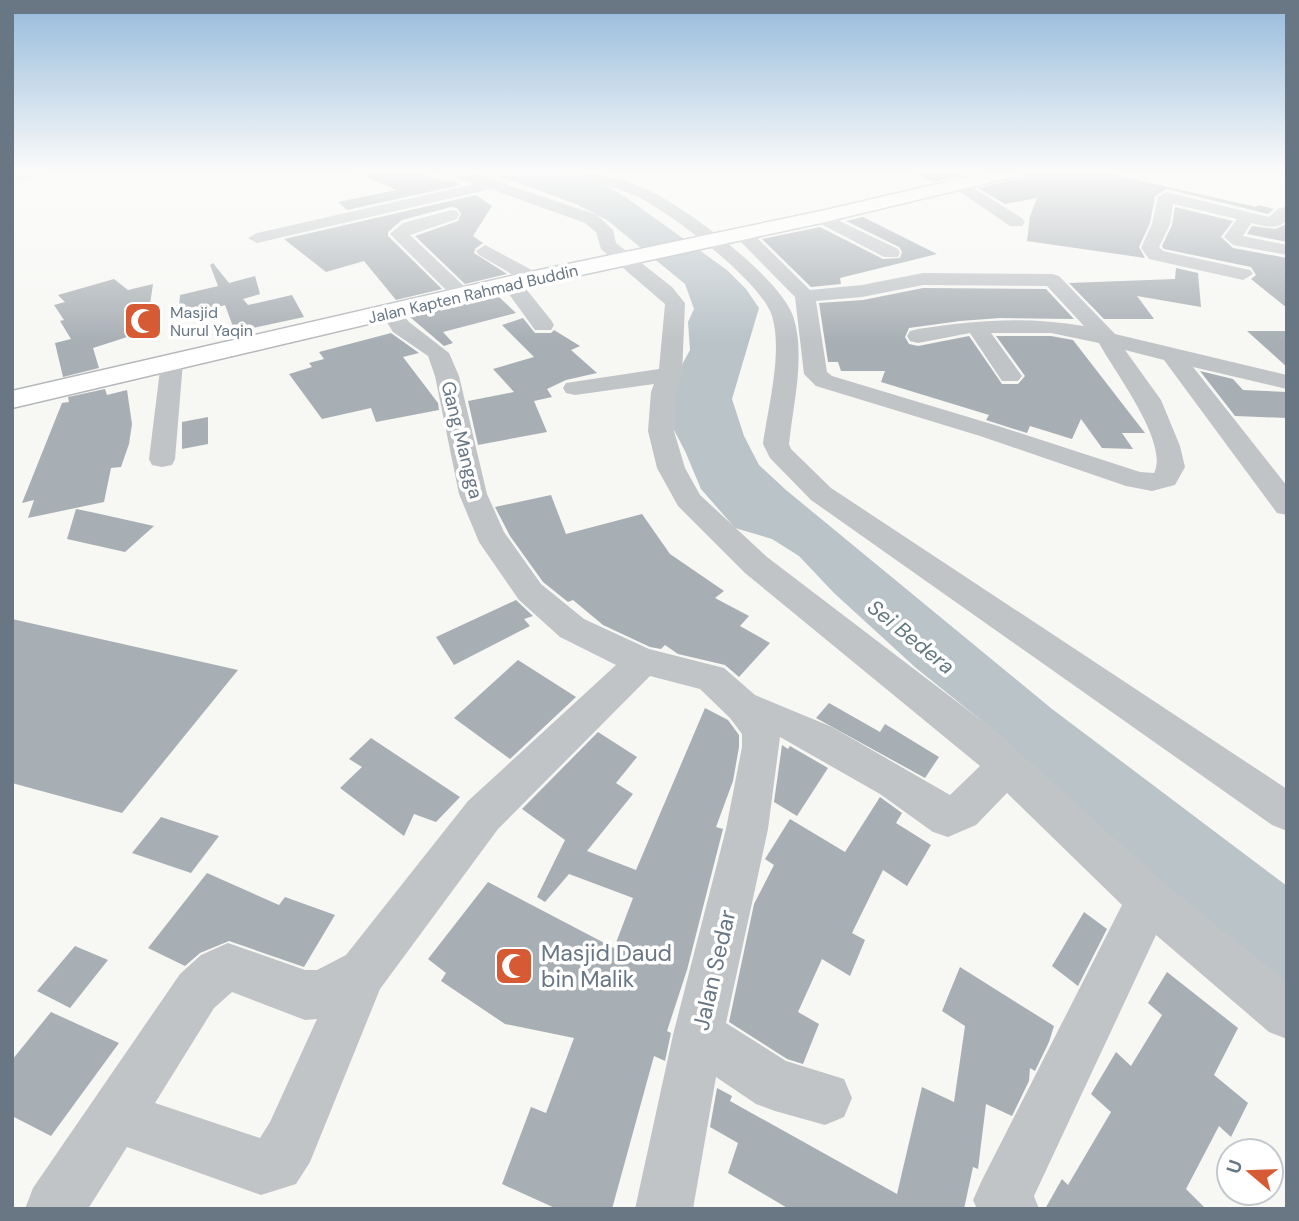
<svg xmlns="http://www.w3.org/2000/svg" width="1299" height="1221" font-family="'DM Sans',sans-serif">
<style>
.water{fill:#b9c3c8}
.building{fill:#a8afb4}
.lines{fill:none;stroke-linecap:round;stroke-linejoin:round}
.major-casing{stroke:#b4b8bb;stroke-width:3}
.path{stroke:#babdbf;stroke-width:2.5;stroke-dasharray:2 2;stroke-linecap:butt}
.minor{fill:#c0c4c7;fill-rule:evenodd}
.major{fill:#fff;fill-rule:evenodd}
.labels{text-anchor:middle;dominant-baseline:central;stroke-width:7;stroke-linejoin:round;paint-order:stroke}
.far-street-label{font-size:16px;fill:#687783;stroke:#fff}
.far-poi-label{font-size:16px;fill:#687783;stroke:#fff;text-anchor:start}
.street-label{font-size:19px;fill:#687783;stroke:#fff}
.water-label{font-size:21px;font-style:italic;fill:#63777f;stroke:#fff}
.near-poi-label{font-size:23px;fill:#687783;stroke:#fff;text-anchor:start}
.near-street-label{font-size:23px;fill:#687783;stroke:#fff}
</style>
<rect width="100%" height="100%" fill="#f7f7f4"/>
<polygon class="water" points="486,171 560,171 606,186 624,196 727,270 746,289 759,308 732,399 744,436 759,465 786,490 1052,709 1287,886 1287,1004 997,733 916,668 834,593 799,556 772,539 735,528 701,489 685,451 664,411 665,396 690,350 688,322 694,309 685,284 607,220 576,204"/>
<g class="building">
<polygon points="353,171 415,171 446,182 453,180 460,185 347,210 338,202 397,190"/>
<polygon points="911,171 982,171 933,182"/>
<polygon points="1027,171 1098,171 1256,207 1258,205 1274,209 1268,214 1167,189 1155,196 1150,223 1139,247 1145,258 1027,241 1030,216 1037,198 1005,204 978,188 1022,178"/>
<polygon points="476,195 492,206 473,236 483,243 475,249 474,253 507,274 465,284 415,236 458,221 461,214 457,208 451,207 402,220 388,232 388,236 442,289 396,300 364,261 326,272 284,239"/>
<polygon points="1175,207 1233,221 1221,237 1233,248 1287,258 1287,308 1251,279 1256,275 1251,267 1164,249 1162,246 1172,225"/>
<polygon points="863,217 937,254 840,278 841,284 811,287 762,239 820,227 883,259 900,258 902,252 899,247 846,221"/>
<polygon points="1287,224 1287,242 1247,234 1252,226 1275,229"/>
<polygon points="213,263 229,283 255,276 260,294 243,299 248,305 292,295 304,317 235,332 225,305 178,320 180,295 218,286 210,265"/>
<polygon points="1176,268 1198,273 1201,307 1137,296 1154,319 1104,319 1069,283 1175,279"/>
<polygon points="114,279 128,290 153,284 146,331 93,348 99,368 63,377 55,343 71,339 60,321 64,320 54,305 65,302 58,295"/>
<polygon points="923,288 1046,289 1074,319 1000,318 960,321 909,328 905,337 909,344 918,346 969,336 1002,384 1018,384 1025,376 996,336 1051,336 1073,340 1145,433 1122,433 1133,449 1102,448 1081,419 1072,439 1030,426 1027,433 986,420 989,415 881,382 885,371 841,371 838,362 828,362 819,303 863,300"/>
<polygon points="498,296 516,313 443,332 453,343 444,346 410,317"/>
<polygon points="523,318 535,333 551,333 554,330 580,346 571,350 597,373 566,380 547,389 552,397 534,401 547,432 478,445 468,401 514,392 493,369 534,357 502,325"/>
<polygon points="1247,331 1287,331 1287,367"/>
<polygon points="391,333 419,353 403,357 438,403 439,410 376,422 371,408 322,419 289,374 312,367 309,363 324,359 319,352"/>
<polygon points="1200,371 1233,379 1243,390 1287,392 1287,418 1235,416"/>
<polygon points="105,389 107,395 127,390 132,424 129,444 121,467 111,468 104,502 28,518 34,500 22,503 62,403 69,402 68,397"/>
<polygon points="208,417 208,444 182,449 182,422"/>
<polygon points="551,495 566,534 642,514 670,554 724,591 715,598 749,616 740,626 770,643 739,677 725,665 678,654 665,645 661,649 650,647 603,625 573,600 568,602 543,582 510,536 495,507"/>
<polygon points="76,509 91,512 154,526 125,552 67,539"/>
<polygon points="516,600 533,616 524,619 530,626 454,665 436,637"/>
<polygon points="12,619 238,670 122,813 12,783"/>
<polygon points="518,660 576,697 510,759 454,718"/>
<polygon points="829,703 880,732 885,724 939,757 925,778 816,718"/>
<polygon points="705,708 728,720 739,735 739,747 733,781 716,827 723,829 687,970 667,1031 671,1033 665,1061 654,1056 612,1209 557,1209 502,1184 531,1107 546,1113 574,1038 505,1024 441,981 446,973 428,959 488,882 614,948 633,898 569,874 545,902 537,897 565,840 522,809 598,732 637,757 616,783 633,794 587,851 636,870"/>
<polygon points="371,738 460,797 436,822 414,814 404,836 340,788 362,767 349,759"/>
<polygon points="782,745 788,749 790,746 828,768 797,816 774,802"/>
<polygon points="880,797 902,813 896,823 931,845 907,886 883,870 852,933 865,940 850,976 822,959 798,1012 819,1024 803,1064 787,1059 729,1022 754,904 774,865 765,859 790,819 845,852"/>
<polygon points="161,817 219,836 191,873 132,853"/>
<polygon points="207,873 279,905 285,897 335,915 304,967 229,941 200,953 185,966 148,948"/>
<polygon points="1084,912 1107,929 1078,986 1052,966"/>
<polygon points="75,946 108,960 70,1008 37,991"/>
<polygon points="960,967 1054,1026 1049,1042 1035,1071 1030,1068 1029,1081 1012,1116 986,1104 978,1169 973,1167 964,1209 789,1209 728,1173 738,1143 710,1127 717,1088 732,1096 730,1101 897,1194 922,1087 954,1102 965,1026 942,1011"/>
<polygon points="1167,972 1238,1028 1214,1075 1248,1103 1231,1137 1219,1126 1186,1189 1206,1209 1045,1209 1062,1179 1068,1185 1111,1112 1091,1094 1116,1052 1131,1066 1162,1015 1148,1003"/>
<polygon points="51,1012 119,1043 51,1136 12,1116 12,1060"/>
</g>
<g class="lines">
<defs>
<polygon id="major" points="993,171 1024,171 1021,175 821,223 512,290 12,408 12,391 511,276 821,211"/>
</defs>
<use href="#major" class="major-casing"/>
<polyline class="path" points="1087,171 1146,190"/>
<g class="minor">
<polygon points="12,171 47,171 44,174 12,181"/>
<path d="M446,171H467L597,215L613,230L616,243L672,287L685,303L682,375L675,392L674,431L685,468L700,495L767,557L998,733L1165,884L1287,982V1039L1269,1032L1156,935L1034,1196L1039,1209H977L973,1200L982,1180L1122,905L1007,793L976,825L948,837L933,832L880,794L780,737L768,829L726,1023L786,1061L844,1079L852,1098L844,1117L825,1125L775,1111L756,1104L716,1077L693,1209H635L673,1035L726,829L742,747V734L730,718L700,689L650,676L498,829L380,989L310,1162L296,1184L261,1195L127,1147L88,1209H25L33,1188L180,974L201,955L228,943L305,970H317L346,955L468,801L616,665L560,637L519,600L479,542L459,494L435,376L428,356L393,332L381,313L384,309H398L409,322L449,353L459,376L487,494L504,532L541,584L584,619L649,649L724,668L755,695L832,727L950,795L980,766L745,573L678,506L657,468L648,431L651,392L654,384L575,395L566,393L563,388L566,383L659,369L665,304L601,249L596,232L585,223L491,189L257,243L248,238L257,233L474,184L448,174ZM232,992L305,1020L317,1019L270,1122L260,1138L155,1103L214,1008Z"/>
<path d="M562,171C592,171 623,178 650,191C688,209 779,277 793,316C806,355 793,405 789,444L791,449L831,488L1287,789V831L1272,825L811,500L770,458L763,444C768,407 783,352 772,316C761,281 670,212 636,196C614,186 588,182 565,174Z"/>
<polygon points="959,179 1022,218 1025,222 1022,226 1010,226 953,187 951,184"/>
<path d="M1166,192L1269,217L1279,208L1287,207V220C1276,231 1265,226 1251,223L1243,236L1287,245V255L1233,245L1224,237L1237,219L1173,204L1170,224L1159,247L1163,251L1250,270L1253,274L1243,280L1149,259L1141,248L1152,224L1158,197Z"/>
<polygon points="451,210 457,211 459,215 457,219 410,235 469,291 472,295 469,299 455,299 390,234 403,223"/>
<polygon points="821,212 898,249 900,253 898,257 884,257 815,221 813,217"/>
<path d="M743,229L749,230L810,290L862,285L923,273L1052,274L1059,276L1115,334L1287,375V389L1193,367L1287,486V515L1277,513L1164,360L1125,350L1161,400L1180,446L1185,467L1175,485L1152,491L1126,486L980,436L816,386L804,374L795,297L737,238L734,234L737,230ZM923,285L1047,286L1084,326C1026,316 975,320 918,329L910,331L907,336L910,341L918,343L970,333L1002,381H1018L1022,376L991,333H1051L1099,343C1113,370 1170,443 1154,473L1140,472L998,426L832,376L827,372L816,301L862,297Z"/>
<polygon points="485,245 541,275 544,279 541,283 527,283 479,255 476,251"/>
<polygon points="511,277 518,279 551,320 554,325 551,330 535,330 501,283"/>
<polygon points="172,355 180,357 183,362 175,459 172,465 162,467 152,465 149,459 161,362 164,357"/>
</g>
<use href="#major" class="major"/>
</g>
<linearGradient id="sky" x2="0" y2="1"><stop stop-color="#95badb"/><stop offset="0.5" stop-color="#fbfbfa"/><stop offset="1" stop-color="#fbfbfa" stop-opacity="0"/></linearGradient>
<rect width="1299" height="342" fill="url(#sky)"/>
<defs>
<symbol id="mosque-square" viewBox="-11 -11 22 22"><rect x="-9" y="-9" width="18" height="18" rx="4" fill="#d65a34" stroke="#fff"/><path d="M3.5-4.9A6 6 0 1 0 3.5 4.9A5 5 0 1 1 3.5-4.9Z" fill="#fff"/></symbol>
</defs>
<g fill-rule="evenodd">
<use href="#mosque-square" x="121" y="299" width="44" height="44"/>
<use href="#mosque-square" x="492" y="944" width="44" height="44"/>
</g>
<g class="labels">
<g class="far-street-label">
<text transform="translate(473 294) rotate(-13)">Jalan Kapten Rahmad Buddin</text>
</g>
<g class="far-poi-label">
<text x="170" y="312">Masjid<tspan x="170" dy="18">Nurul Yaqin</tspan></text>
</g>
<g class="street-label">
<text transform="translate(462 440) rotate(76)">Gang Mangga</text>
</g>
<g class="water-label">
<text transform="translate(911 637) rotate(39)">Sei Bedera</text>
</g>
<g class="near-poi-label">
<text x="541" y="953">Masjid Daud<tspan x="541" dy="26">bin Malik</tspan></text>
</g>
<g class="near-street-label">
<text transform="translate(714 970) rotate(-77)">Jalan Sedar</text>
</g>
</g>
<rect width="1299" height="1221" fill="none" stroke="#687783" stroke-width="28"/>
<g transform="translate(1250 1172) rotate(289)"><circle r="33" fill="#ffffff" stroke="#c3c9cd" stroke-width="2"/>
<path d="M0-5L12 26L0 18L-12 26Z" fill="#d65a34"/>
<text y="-10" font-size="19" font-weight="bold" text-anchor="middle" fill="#687783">U</text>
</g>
</svg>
